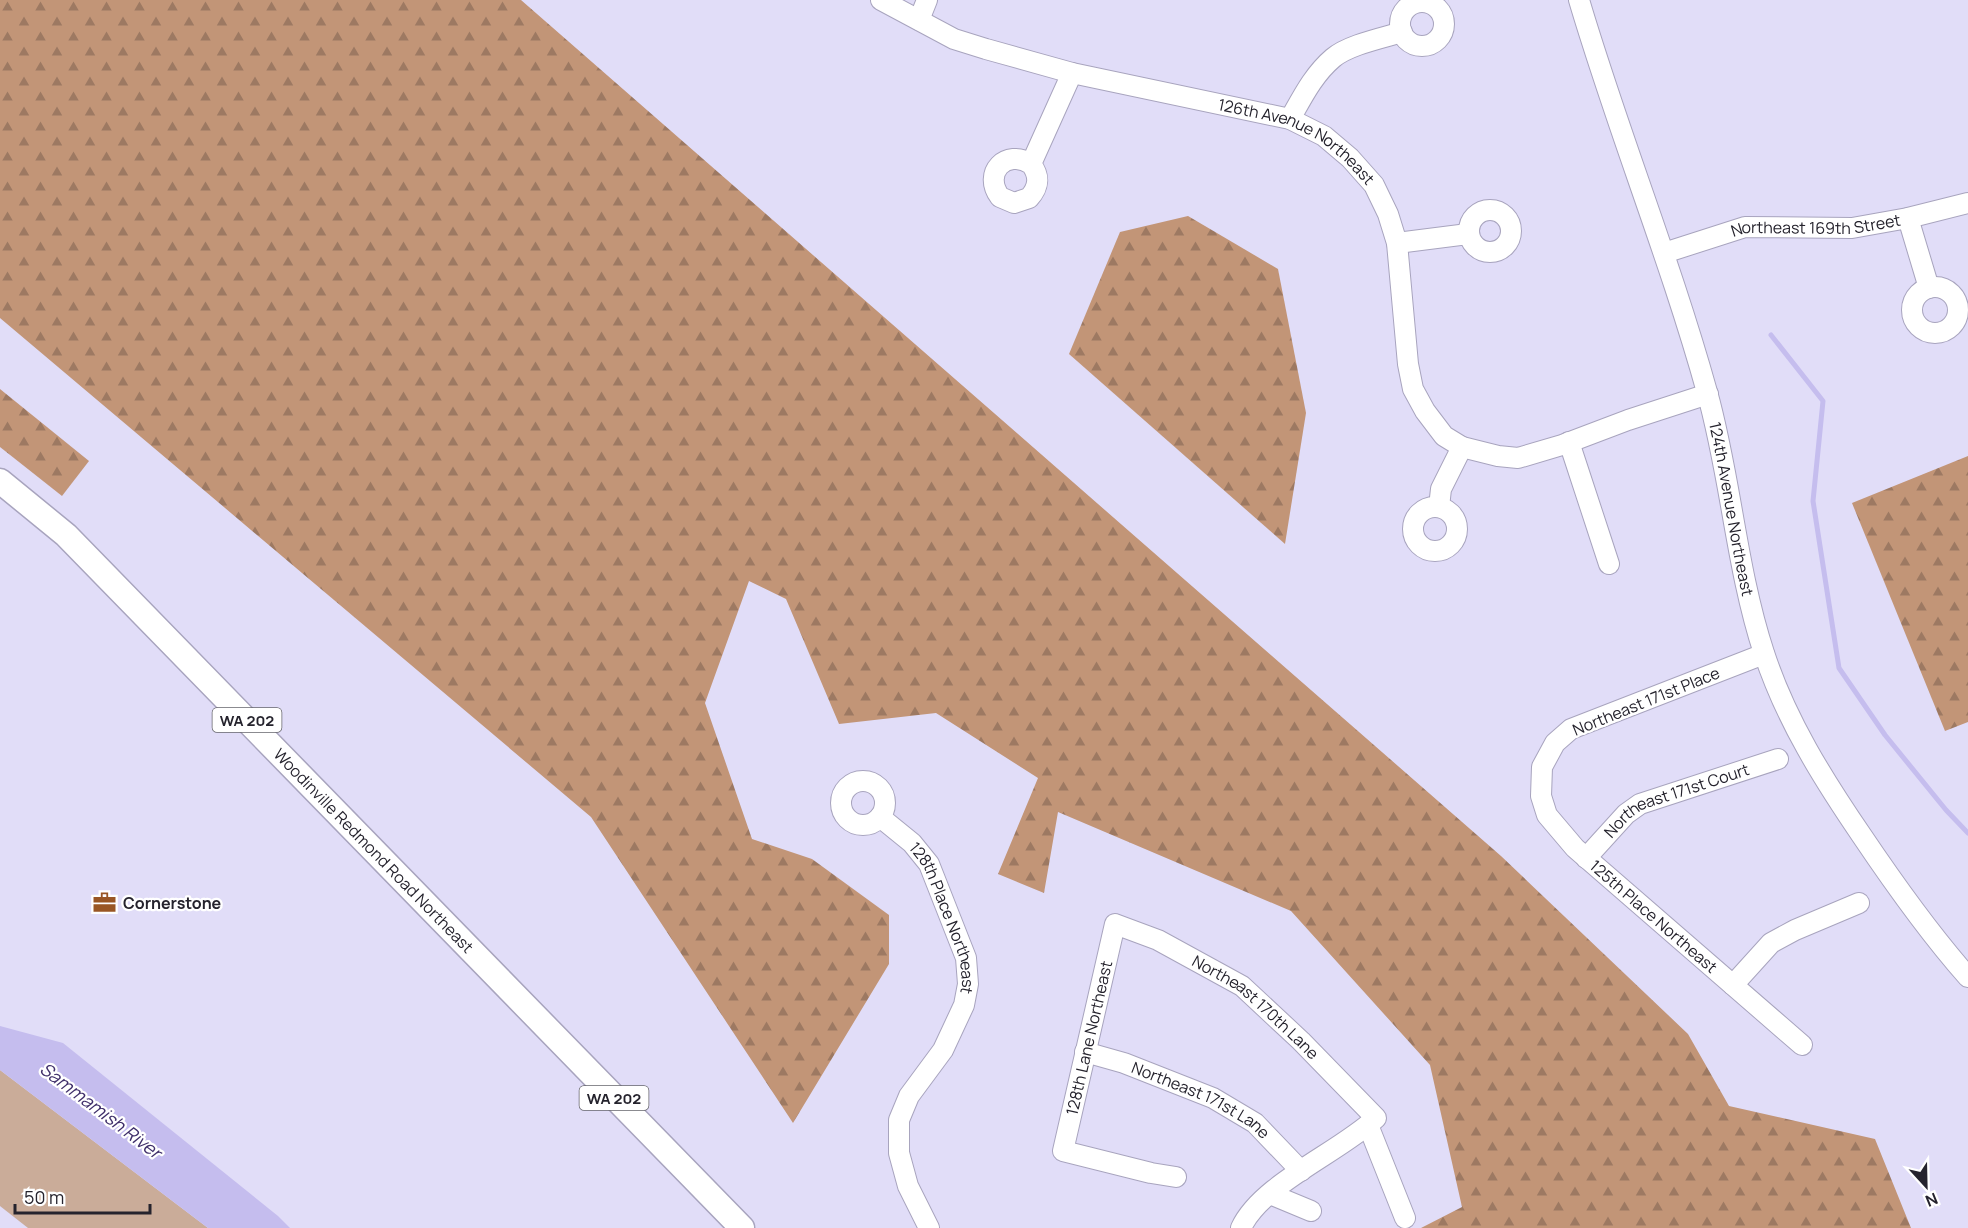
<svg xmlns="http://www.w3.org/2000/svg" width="1968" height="1228" font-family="Manrope,sans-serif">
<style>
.green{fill:#caac99}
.forest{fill:url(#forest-firs)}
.water{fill:#c5bdee}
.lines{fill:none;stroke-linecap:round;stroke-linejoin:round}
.stream{stroke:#c5bdee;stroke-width:5}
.minor-casing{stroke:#a8a4be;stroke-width:22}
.major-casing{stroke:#a8a4be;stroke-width:27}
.minor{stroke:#fff;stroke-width:20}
.major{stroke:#fff;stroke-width:24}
.labels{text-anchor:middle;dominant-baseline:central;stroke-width:4.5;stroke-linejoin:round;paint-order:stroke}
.shield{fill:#fff;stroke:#66656c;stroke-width:1.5}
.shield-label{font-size:15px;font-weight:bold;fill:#25232d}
.street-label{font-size:16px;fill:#25232d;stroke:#fff}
.poi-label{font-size:16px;font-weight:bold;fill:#25232d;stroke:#fff;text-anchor:start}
.water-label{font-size:18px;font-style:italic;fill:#3f2f6a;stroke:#fff}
</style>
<defs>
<pattern id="forest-firs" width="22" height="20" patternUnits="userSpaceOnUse" patternTransform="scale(1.5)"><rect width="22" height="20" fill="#c29577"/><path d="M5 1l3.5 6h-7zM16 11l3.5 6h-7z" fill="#9d7962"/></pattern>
</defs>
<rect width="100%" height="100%" fill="#e1ddf8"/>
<polygon class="green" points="0,1070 208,1228 28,1228 0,1206"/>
<g class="forest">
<polygon points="0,0 521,0 1501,856 1688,1034 1729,1106 1875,1139 1911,1228 1421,1228 1462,1207 1430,1065 1291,911 1058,812 1044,893 998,874 1038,778 936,713 839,724 786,599 749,581 705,703 752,839 812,859 889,915 889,964 793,1123 591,817 0,318"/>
<polygon points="1188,216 1278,269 1306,413 1285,544 1069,354 1120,232"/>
<polygon points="0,389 89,461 62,496 0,447"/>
<polygon points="1968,456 1968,722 1945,731 1852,503"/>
</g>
<polygon class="water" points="0,1026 63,1043 278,1216 290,1228 208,1228 0,1070"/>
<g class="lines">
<polyline class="stream" points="1771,335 1823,401 1813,501 1839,668 1885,735 1946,810 1968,833"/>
<defs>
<g id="minor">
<path id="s1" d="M881,0L954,39L986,49L1072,73L1290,119L1324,136L1350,158L1374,185L1388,214L1397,243L1408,364L1413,389L1425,411L1444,436L1462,447L1441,489L1439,507"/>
<path id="s2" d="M1579,0C1618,132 1670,259 1707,392C1731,477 1736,568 1764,653C1786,720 1823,779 1862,836C1895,885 1929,933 1968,977"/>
<circle cx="1422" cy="24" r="22"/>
<polyline points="919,20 927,0"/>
<path d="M1290,119C1302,98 1313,75 1333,58C1348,45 1382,38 1402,32"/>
<path d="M1031,164C1040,176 1039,187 1029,198L1014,203L1000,197C982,173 1006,148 1031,164L1072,73"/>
<circle cx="1490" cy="231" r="21"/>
<polyline points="1908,218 1929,288"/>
<polyline points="1397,243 1468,234"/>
<path id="s3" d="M1664,253L1745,227L1852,228L1908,218L1968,203"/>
<circle cx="1935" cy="310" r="23"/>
<polyline points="1569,442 1609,564"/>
<polyline points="1462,447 1498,456 1518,458 1562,445 1628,420 1708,394"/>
<circle cx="1435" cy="529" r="22"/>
<path id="s4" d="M1764,654L1571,729L1555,743L1542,767L1541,796L1547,815L1575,848L1802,1045"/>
<circle cx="863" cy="803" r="22"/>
<path id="s5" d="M880,817L912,843L929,864L966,958L968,984L964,1005L943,1050L909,1096L899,1120V1153L908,1186L929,1228"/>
<path id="s6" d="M1586,858L1626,814L1640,804L1778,759"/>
<polyline points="1733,985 1771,943 1795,930 1859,903"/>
<path id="s7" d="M1085,1052L1124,1063L1213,1098L1255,1123L1301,1171"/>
<polyline points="1368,1125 1405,1218"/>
<path id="s8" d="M1176,1177L1151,1173L1063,1151L1115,924L1158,940L1242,986L1301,1041L1376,1118C1340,1152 1261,1184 1241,1228"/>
<polyline points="1270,1194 1311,1211"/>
</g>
<g id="major">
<path id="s9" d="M0,481L66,535L742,1228"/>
</g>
</defs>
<use href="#minor" class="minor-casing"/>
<use href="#major" class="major-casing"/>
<use href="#minor" class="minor"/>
<use href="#major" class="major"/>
</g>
<defs>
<symbol id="office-bare" viewBox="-9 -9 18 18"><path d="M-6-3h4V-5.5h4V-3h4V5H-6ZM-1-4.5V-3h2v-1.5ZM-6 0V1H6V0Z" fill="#995624" stroke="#fff" stroke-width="2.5" paint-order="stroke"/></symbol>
</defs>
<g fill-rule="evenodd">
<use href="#office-bare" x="88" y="886" width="33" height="33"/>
</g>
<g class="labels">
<g class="shield">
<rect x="212.5" y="708" width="69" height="24" rx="4.5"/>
<rect x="579.5" y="1086" width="69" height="24" rx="4.5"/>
</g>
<g class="shield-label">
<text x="247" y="720">WA 202</text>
<text x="614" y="1098">WA 202</text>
</g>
<g class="street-label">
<text stroke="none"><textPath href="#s1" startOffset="444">126th Avenue Northeast</textPath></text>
<text stroke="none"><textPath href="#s3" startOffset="156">Northeast 169th Street</textPath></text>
<text stroke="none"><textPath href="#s2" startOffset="532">124th Avenue Northeast</textPath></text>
<text transform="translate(1646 701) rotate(-22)">Northeast 171st Place</text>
<text stroke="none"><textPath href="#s6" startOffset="111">Northeast 171st Court</textPath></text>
<text stroke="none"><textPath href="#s9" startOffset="526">Woodinville Redmond Road Northeast</textPath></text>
<text stroke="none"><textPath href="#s4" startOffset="452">125th Place Northeast</textPath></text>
<text stroke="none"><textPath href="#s5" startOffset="124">128th Place Northeast</textPath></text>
<text stroke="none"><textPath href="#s8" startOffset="514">Northeast 170th Lane</textPath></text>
<text stroke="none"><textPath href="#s8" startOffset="232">128th Lane Northeast</textPath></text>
<text stroke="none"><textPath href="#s7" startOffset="126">Northeast 171st Lane</textPath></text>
</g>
<g class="poi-label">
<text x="123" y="903">Cornerstone</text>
</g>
<g class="water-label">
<text transform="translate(101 1110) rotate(37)">Sammamish River</text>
</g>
</g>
<g transform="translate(1926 1186) rotate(158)" stroke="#ffffff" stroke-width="4.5" paint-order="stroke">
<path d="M0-4.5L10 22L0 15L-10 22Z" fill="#25232d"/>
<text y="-9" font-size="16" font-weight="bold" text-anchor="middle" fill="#25232d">N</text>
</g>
<path d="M15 1204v9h135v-9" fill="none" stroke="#25232d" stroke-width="3"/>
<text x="24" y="1204" font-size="18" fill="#25232d" stroke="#ffffff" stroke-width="4.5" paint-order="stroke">50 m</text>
</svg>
